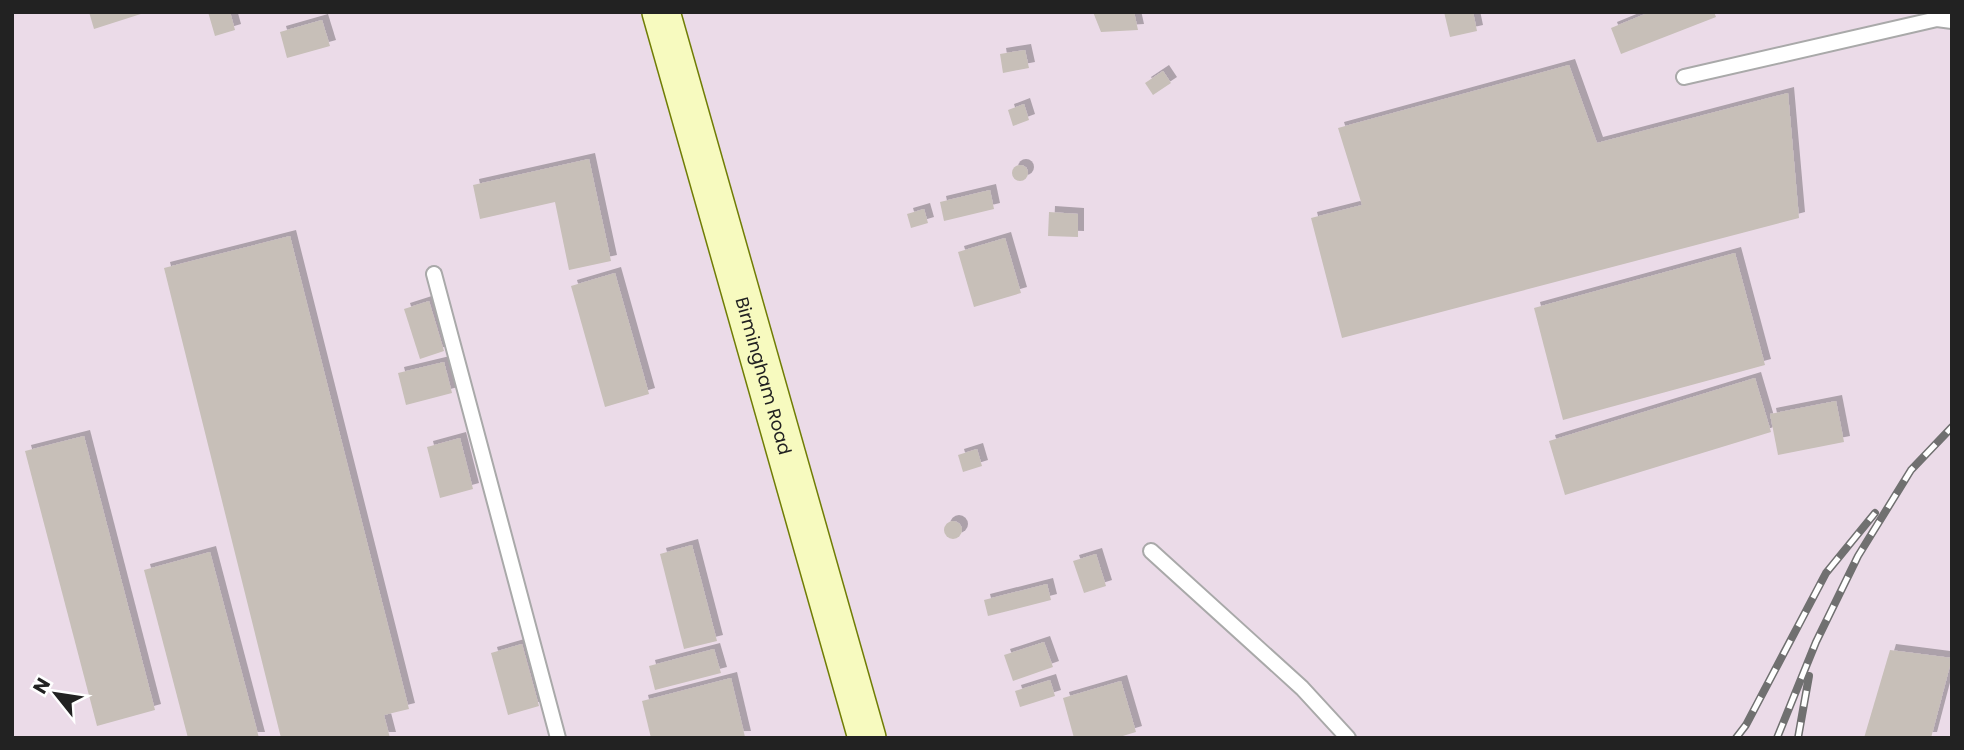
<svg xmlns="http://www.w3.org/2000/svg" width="1964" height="750" font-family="Poppins,sans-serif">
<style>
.industrial{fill:#ebdbe8}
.building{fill:#c7bfb8;filter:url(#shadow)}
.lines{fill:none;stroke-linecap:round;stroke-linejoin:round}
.lane-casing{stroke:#a9a9a9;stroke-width:18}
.secondary-casing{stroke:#707d05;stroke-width:40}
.lane{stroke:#fff;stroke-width:14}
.secondary{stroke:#f7fabf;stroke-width:37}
.rail-casing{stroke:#707070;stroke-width:8}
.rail{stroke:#fff;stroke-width:5;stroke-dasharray:16;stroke-linecap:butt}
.labels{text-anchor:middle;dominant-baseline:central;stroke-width:5;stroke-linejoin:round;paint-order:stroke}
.street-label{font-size:18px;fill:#222;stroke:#fff}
</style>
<defs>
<filter id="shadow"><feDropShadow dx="6" dy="-6" stdDeviation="0" flood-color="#0004"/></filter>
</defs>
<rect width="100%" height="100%" fill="#f2efe9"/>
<rect class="industrial" x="12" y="12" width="1940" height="726"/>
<g class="building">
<polygon points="89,12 144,12 144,13 94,29"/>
<polygon points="208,12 230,12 235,30 215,36"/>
<polygon points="1093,12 1134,12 1138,30 1101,32"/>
<polygon points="1444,12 1473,12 1477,31 1450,37"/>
<polygon points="1650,12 1714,12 1716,17 1621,54 1611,28"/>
<polygon points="322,20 330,46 287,58 280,32"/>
<polygon points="1025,50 1029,68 1003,73 1000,54"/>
<polygon points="1569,65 1597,143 1788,93 1799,218 1342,338 1311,218 1362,205 1338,128"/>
<polygon points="1163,71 1171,83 1153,95 1145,83"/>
<polygon points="1024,104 1029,120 1013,126 1008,110"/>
<polygon points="589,159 611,261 569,270 555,202 480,219 473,185"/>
<circle cx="1020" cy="173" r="8"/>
<polygon points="990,190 994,209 944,221 940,202"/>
<polygon points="924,209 928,223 911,228 907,214"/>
<polygon points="1049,212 1078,214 1078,237 1048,236"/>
<polygon points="290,236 409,709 384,715 390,738 281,738 164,268"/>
<polygon points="1005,238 1021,293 974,307 958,252"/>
<polygon points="1735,253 1765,365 1563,420 1534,308"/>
<polygon points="615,273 649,394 605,407 571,286"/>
<polygon points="429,301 444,351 420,359 404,309"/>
<polygon points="444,362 452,393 406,405 398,373"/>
<polygon points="1755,378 1771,432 1565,495 1549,441"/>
<polygon points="1836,401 1844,442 1778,455 1770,414"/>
<polygon points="84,436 155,710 97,726 25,451"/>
<polygon points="460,438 473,489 440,498 427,447"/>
<polygon points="977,449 982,466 963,472 958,455"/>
<circle cx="953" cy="530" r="9"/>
<polygon points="692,545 717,641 684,649 660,554"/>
<polygon points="210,552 259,738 188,738 144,570"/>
<polygon points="1096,554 1106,586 1084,593 1073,561"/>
<polygon points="1047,584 1051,600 988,616 984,600"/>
<polygon points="1044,642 1053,667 1013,681 1004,655"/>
<polygon points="522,644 539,706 508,715 491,653"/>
<polygon points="714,649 721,673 655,690 649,666"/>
<polygon points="1890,650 1952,658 1931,738 1864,738"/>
<polygon points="731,678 745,737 651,738 642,701"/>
<polygon points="1050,680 1055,696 1020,707 1015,691"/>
<polygon points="1121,681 1136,732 1116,738 1074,738 1063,698"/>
</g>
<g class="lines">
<defs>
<g id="lane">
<polyline points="1684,77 1937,19 1952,21"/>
<polyline points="434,274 558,738"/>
<polyline points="1151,551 1302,688 1348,738"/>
</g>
<g id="secondary">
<path id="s1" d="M661,12L867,738"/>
</g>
</defs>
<use href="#lane" class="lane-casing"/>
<use href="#secondary" class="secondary-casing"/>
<use href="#lane" class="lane"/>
<use href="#secondary" class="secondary"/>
<defs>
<g id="rail">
<polyline points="1736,738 1746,725 1826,573 1875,513"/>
<polyline points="1777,738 1816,642 1858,556 1911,470 1952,427"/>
<polyline points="1798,738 1809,676"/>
</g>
</defs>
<use href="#rail" class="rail-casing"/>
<use href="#rail" class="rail"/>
</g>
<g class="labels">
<g class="street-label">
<text stroke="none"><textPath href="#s1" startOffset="378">Birmingham Road</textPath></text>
</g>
</g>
<rect width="1964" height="750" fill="none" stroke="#222222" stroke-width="28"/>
<g transform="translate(56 694) rotate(300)" stroke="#ffffff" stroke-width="5" paint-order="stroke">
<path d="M0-5L12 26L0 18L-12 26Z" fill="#222222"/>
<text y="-10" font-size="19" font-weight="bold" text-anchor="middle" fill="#222222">N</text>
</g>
</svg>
